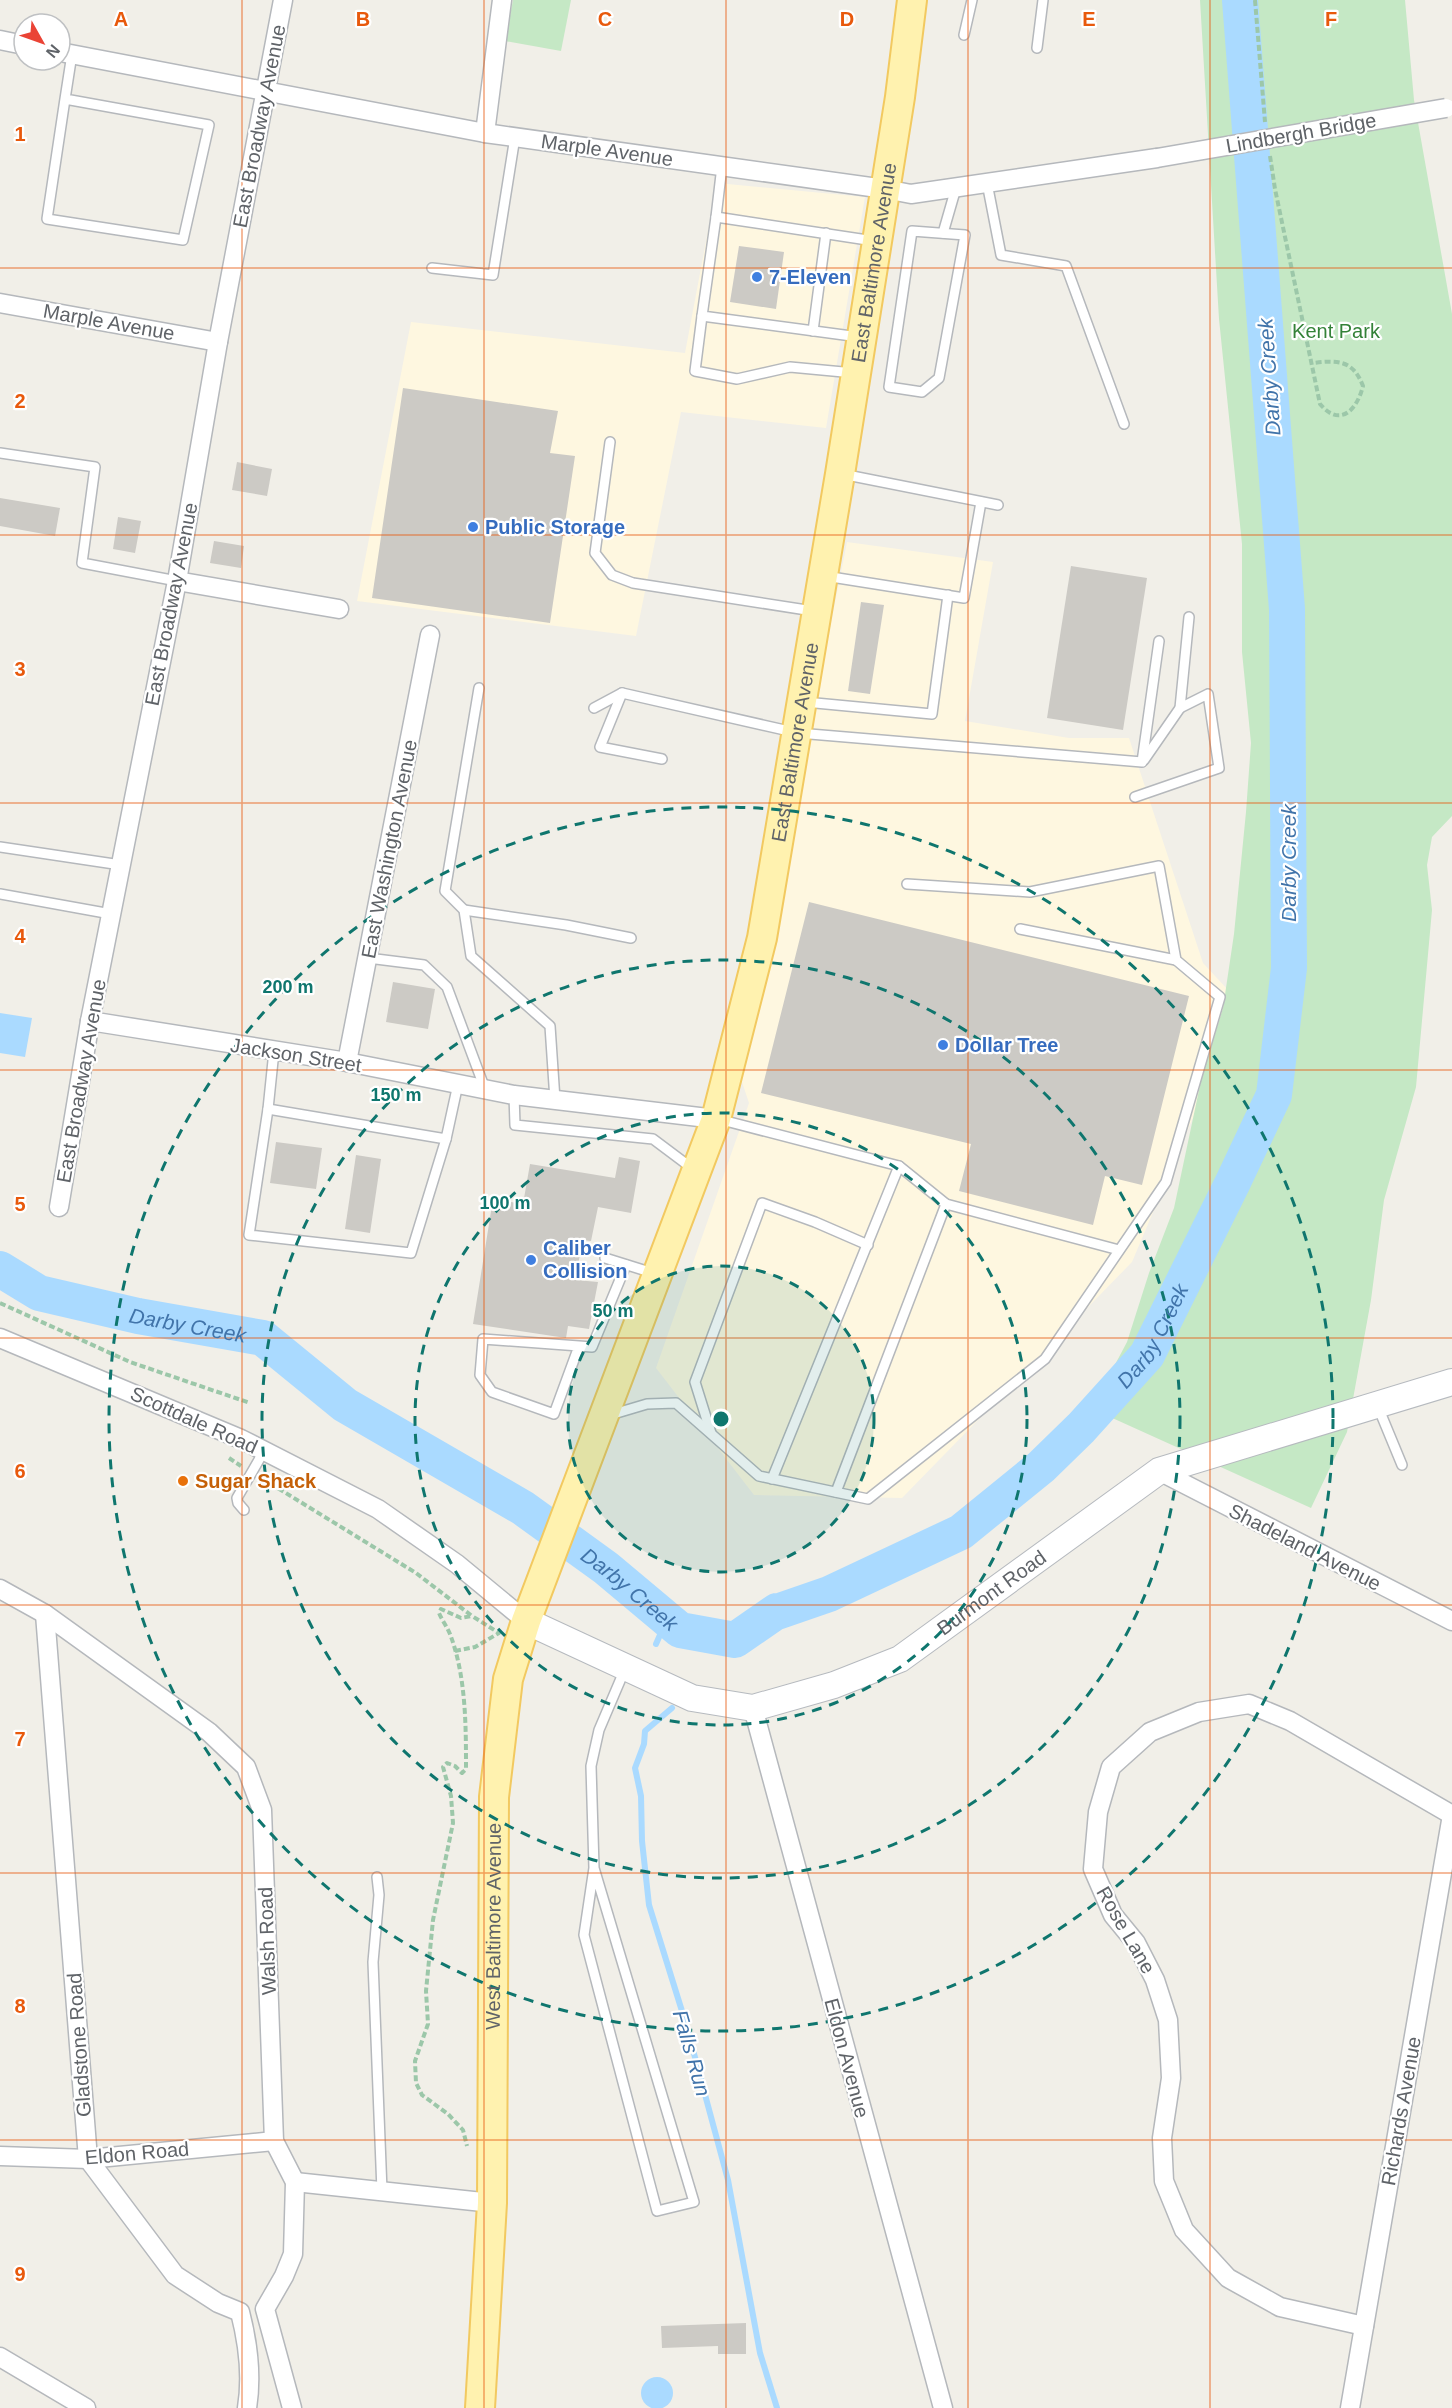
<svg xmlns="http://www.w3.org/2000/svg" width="1452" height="2408" font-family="Arial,sans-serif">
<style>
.commercial{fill:#fef7e0}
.green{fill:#c5e8c5}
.water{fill:#aadaff}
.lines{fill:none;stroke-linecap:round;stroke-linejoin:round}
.stream{stroke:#aadaff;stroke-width:6}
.river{stroke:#aadaff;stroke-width:36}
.building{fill:#cccac5}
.lane-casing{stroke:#b5b8bc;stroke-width:12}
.street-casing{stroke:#b5b8bc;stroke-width:21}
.secondary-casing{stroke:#b6babf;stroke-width:28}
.primary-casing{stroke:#f2c960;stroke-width:32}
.path{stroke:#9cc7a9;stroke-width:4;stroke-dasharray:6 3;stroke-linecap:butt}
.lane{stroke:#fff;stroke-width:9}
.street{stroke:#fff;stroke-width:18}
.secondary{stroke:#fff;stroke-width:26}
.primary{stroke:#fff2af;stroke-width:28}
.street-bridge-casing{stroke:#b5b8bc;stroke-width:21;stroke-linecap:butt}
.street-bridge{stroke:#fff;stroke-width:18}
.grid{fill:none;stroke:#e8590c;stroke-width:1.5;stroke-opacity:0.55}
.ring{fill:none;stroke:#0f766e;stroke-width:3;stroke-dasharray:10 8}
.shop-dot{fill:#3f7fe0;stroke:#fff;stroke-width:2}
.food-dot{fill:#e8710a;stroke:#fff;stroke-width:2}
.labels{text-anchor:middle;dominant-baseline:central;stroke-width:4.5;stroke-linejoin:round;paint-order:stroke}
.street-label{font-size:20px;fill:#5f6368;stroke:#fff}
.shop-label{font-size:20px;font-weight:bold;fill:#366cbe;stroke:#fff;text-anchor:start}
.park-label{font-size:20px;fill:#348238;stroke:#fff}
.food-label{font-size:20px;font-weight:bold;fill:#c56008;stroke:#fff;text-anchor:start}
.water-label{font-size:21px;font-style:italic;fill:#4174aa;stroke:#fff}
.grid-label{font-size:20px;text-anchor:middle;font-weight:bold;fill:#e8590c;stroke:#fff;stroke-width:4.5;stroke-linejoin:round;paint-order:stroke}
.centre{fill:#0f766e;stroke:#fff;stroke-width:3}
.ring-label{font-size:18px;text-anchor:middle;font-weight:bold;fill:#0f766e;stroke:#fff;stroke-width:4.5;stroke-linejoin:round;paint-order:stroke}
</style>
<rect width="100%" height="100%" fill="#f1efe8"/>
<g class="commercial">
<polygon points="717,183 865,197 826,428 681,412 636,636 357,601 411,322 685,353"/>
<polygon points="847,542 993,562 965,721 1069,738 1129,738 1203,963 1241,1004 1132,1262 902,1498 754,1495 656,1368 749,1103 741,1079"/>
</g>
<g class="green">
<polygon points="513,0 571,0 561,51 505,41"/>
<polygon points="1200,0 1405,0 1414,100 1452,314 1452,816 1432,837 1427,865 1432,910 1416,1087 1384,1200 1371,1300 1347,1432 1311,1508 1088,1407 1101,1391 1127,1342 1149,1273 1174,1208 1202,1076 1223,1008 1234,934 1246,812 1251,743 1242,652 1242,544 1219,319"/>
</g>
<g class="water">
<polygon points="0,1013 32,1018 25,1057 0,1053"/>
<circle cx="657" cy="2393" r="16"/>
</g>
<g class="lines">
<g class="stream">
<polyline points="656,1644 667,1619"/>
<polyline points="672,1708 645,1731 644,1744 635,1768 641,1796 642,1841 649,1905 686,2024 728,2180 760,2353 777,2408"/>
</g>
<path class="river" id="s1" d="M0,1269L39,1293L138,1316L263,1338L345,1405L523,1508L606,1568L680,1630L735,1640L777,1611L774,1613L829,1594L961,1532L1041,1467L1081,1428L1147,1355L1233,1182L1274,1095L1289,968L1287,609L1240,0"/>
</g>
<g class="building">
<polygon points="739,246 784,252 776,309 730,302"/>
<polygon points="403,388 558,411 550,453 575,456 550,623 372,598"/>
<polygon points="237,462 272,469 267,496 232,490"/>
<polygon points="0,498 60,508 55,536 0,526"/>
<polygon points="118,517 141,521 135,553 113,549"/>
<polygon points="214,541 244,546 241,568 210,563"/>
<polygon points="1071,566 1147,578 1123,730 1047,718"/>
<polygon points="861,602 884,605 870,694 848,691"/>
<polygon points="809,902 1189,996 1142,1185 1105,1176 1093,1225 959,1191 971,1144 761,1093"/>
<polygon points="393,982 435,989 428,1029 386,1022"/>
<polygon points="276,1142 322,1148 316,1189 270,1183"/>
<polygon points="356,1155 381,1159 370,1233 345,1229"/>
<polygon points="619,1157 640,1161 631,1213 598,1207 591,1241 582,1240 576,1280 598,1282 589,1329 568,1326 566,1338 473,1324 493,1199 523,1204 530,1164 615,1178"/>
<polygon points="746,2323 746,2354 718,2354 718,2346 662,2348 661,2326"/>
</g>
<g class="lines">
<defs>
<g id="lane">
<polyline points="964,35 972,0"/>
<polyline points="1037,48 1043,0"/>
<polyline points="65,99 47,219 183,240 209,125 65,99 72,54"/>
<polyline points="987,183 1001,255 1066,266 1124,424"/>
<polyline points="716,217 722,166"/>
<polygon points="912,231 965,235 939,378 922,392 889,387"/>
<polyline points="943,233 956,188"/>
<polyline points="432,268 493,275 515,137"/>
<polyline points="702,316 695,371 737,379 790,367 854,373"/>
<polyline points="813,331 826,233"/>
<polyline points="859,337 702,316 716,217 874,241"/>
<polyline points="610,442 595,553 612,575 633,583 813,611"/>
<polyline points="0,453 95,467 82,563 177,581"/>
<polyline points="842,474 998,505"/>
<polyline points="825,576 964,598 981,502"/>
<polyline points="479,688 445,891 464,910 471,956 550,1026 555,1100"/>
<polyline points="622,693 600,747 662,759"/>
<polyline points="805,702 932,714 948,595"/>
<polyline points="594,708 622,693 798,733 1142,762 1159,641"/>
<polyline points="1144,760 1180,708 1189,617"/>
<polyline points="1135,797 1219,768 1208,694 1180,708"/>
<polyline points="0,847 121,865"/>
<polyline points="0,894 111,914"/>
<polyline points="464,910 566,925 631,938"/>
<polyline points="1020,929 1176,960"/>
<polyline points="368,958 424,965 447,987 485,1089"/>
<polyline points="274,1051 268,1109 446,1139 458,1084"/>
<polyline points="514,1095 515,1125 653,1139 693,1169"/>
<polyline points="268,1109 249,1235 411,1253 446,1139"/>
<polyline points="718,1119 899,1166"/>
<polyline points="605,1258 653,1273"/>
<polyline points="579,1346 554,1414 492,1392 480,1375 483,1339 579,1346 592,1347 626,1265"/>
<polyline points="1378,1407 1402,1465"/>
<polyline points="610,1415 647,1404 676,1403 759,1476 868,1499 1045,1359 1166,1182 1220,997 1176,960 1159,866 1030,892 907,884"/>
<polyline points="711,1433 695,1382 762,1203 815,1222 868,1245"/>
<polyline points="772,1479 899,1166 946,1204 1119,1250"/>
<polyline points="836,1492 946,1204"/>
<polyline points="244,1510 238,1503 237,1498 264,1451"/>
<polyline points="594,1868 694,2202 657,2211 584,1935 594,1868 591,1766 599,1730 625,1669"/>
<polyline points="377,1877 379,1895 373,1962 382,2191"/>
</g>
<g id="street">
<polyline points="0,40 24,45"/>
<polyline points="60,52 485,133 885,189 911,194 1157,158"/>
<polyline points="485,133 502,0"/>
<polyline points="0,303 218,342"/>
<polyline points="177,581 339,609"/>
<polyline points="90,1021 347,1062 514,1095 716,1119"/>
<polyline points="347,1062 430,635"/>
<polyline points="59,1207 90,1021 177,581 218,342 283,0"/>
<polyline points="0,1338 241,1439 378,1509 457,1564 526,1621"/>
<polyline points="1159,1471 1452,1621"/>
<polyline points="0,1589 45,1614 209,1732 246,1767 262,1810 274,2141 295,2182 293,2254 284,2276 265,2309 292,2408"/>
<path d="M45,1614L88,2159L175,2275L218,2303L240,2312C248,2343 252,2377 247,2408"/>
<polyline points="753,1708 943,2408"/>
<polyline points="0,2156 88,2159 274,2141"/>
<polyline points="295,2182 492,2203"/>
<polyline points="1364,2326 1280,2307 1228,2278 1184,2230 1164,2181 1162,2138 1171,2078 1168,2020 1155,1980 1136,1943 1113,1915 1093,1869 1098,1812 1111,1767 1150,1732 1199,1712 1249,1704 1290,1721 1452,1815"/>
<polyline points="0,2357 86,2408"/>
<polyline points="1350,2408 1452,1815"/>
</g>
<g id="secondary">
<path id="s2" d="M526,1621L692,1698L753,1708L834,1685L900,1659L1159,1471L1452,1382"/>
</g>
<g id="primary">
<path id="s3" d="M480,2408L492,2203L494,1797L508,1679L526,1621L716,1119L762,938L840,474L900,97L912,0"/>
</g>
</defs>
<use href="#lane" class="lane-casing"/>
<use href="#street" class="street-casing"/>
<use href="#secondary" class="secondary-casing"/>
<use href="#primary" class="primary-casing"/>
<g class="path">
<polyline points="1255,0 1265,122"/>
<path d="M1270,156L1275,189L1320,404C1340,428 1357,410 1363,386C1353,360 1338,360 1313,363"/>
<polyline points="0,1303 130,1362 250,1403"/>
<polyline points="229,1458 241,1466"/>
<path d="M263,1479L416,1573L472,1616L461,1618L441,1609L439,1613C442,1620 447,1627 450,1634C466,1676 466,1725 466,1769L462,1773L455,1766L447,1763L443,1767L451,1796L453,1823L433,1920L426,1991L428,2024L415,2061L416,2083L422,2095L448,2114L463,2130L467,2146"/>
<polyline points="455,1651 475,1647 499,1633 472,1616"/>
</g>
<use href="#lane" class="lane"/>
<use href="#street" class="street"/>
<use href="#secondary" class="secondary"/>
<use href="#primary" class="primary"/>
<defs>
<polyline id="street-bridge" points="1157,158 1446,108"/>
</defs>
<use href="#street-bridge" class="street-bridge-casing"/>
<use href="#street-bridge" class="street-bridge"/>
</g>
<path class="grid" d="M242,0V2408M484,0V2408M726,0V2408M968,0V2408M1210,0V2408M0,268H1452M0,535H1452M0,803H1452M0,1070H1452M0,1338H1452M0,1605H1452M0,1873H1452M0,2140H1452"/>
<circle cx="721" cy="1419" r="153" fill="#0f766e" fill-opacity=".12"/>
<g class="ring">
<circle cx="721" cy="1419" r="153"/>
<circle cx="721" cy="1419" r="306"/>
<circle cx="721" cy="1419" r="459"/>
<circle cx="721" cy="1419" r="612"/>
</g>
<g class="shop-dot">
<circle cx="757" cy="277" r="6"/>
<circle cx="473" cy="527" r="6"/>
<circle cx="943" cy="1045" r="6"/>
<circle cx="531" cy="1260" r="6"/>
</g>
<circle class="food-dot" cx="183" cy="1481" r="6"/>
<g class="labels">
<g class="street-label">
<text transform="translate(259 126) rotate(-79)">East Broadway Avenue</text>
<text transform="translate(1301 133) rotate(-10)">Lindbergh Bridge</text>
<text transform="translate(607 150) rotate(8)">Marple Avenue</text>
<text stroke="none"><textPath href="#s3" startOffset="2199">East Baltimore Avenue</textPath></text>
<text transform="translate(109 322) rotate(10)">Marple Avenue</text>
<text transform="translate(171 604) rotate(-79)">East Broadway Avenue</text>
<text stroke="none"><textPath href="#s3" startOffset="1713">East Baltimore Avenue</textPath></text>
<text transform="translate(389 849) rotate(-79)">East Washington Avenue</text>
<text transform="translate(296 1055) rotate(9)">Jackson Street</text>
<text transform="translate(81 1081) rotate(-80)">East Broadway Avenue</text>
<text transform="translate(194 1420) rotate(24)">Scottdale Road</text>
<text transform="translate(1305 1547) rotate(27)">Shadeland Avenue</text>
<text stroke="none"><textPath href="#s2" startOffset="513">Burmont Road</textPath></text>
<text stroke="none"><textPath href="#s3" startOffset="482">West Baltimore Avenue</textPath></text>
<text transform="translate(1126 1930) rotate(60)">Rose Lane</text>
<text transform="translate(267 1941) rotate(-92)">Walsh Road</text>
<text transform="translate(79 2045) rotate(-94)">Gladstone Road</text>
<text transform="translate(847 2058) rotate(75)">Eldon Avenue</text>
<text transform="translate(1401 2111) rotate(-80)">Richards Avenue</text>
<text transform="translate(137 2153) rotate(-5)">Eldon Road</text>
</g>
<g class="shop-label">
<text x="769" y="277">7-Eleven</text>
<text x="485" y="527">Public Storage</text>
<text x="955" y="1045">Dollar Tree</text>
<text x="543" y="1248">Caliber<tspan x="543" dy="23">Collision</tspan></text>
</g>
<g class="park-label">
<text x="1336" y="331">Kent Park</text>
</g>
<g class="food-label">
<text x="195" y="1481">Sugar Shack</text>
</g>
<g class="water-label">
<text transform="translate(1269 377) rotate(-94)">Darby Creek</text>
<text transform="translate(1288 863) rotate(-90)">Darby Creek</text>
<text stroke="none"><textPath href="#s1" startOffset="198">Darby Creek</textPath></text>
<text stroke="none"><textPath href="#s1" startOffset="1376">Darby Creek</textPath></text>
<text stroke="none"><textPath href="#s1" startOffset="720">Darby Creek</textPath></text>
<text transform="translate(692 2053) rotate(74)">Falls Run</text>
</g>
</g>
<g class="grid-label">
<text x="121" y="26">A</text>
<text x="363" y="26">B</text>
<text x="605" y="26">C</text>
<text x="847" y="26">D</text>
<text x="1089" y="26">E</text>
<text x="1331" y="26">F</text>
<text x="20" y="141">1</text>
<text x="20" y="408">2</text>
<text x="20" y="676">3</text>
<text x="20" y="943">4</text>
<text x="20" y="1211">5</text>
<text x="20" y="1478">6</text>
<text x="20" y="1746">7</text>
<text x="20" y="2013">8</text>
<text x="20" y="2281">9</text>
</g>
<circle cx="721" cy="1419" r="9" class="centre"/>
<g class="ring-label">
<text x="288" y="993">200 m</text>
<text x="396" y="1101">150 m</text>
<text x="505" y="1209">100 m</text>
<text x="613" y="1317">50 m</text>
</g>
<g transform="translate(42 42) rotate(130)"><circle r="28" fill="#ffffff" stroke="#bfc1c3" stroke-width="1.5"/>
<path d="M0-4.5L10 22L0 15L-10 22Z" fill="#ea4335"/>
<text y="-9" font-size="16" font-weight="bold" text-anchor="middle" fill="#5f6368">N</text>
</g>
</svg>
